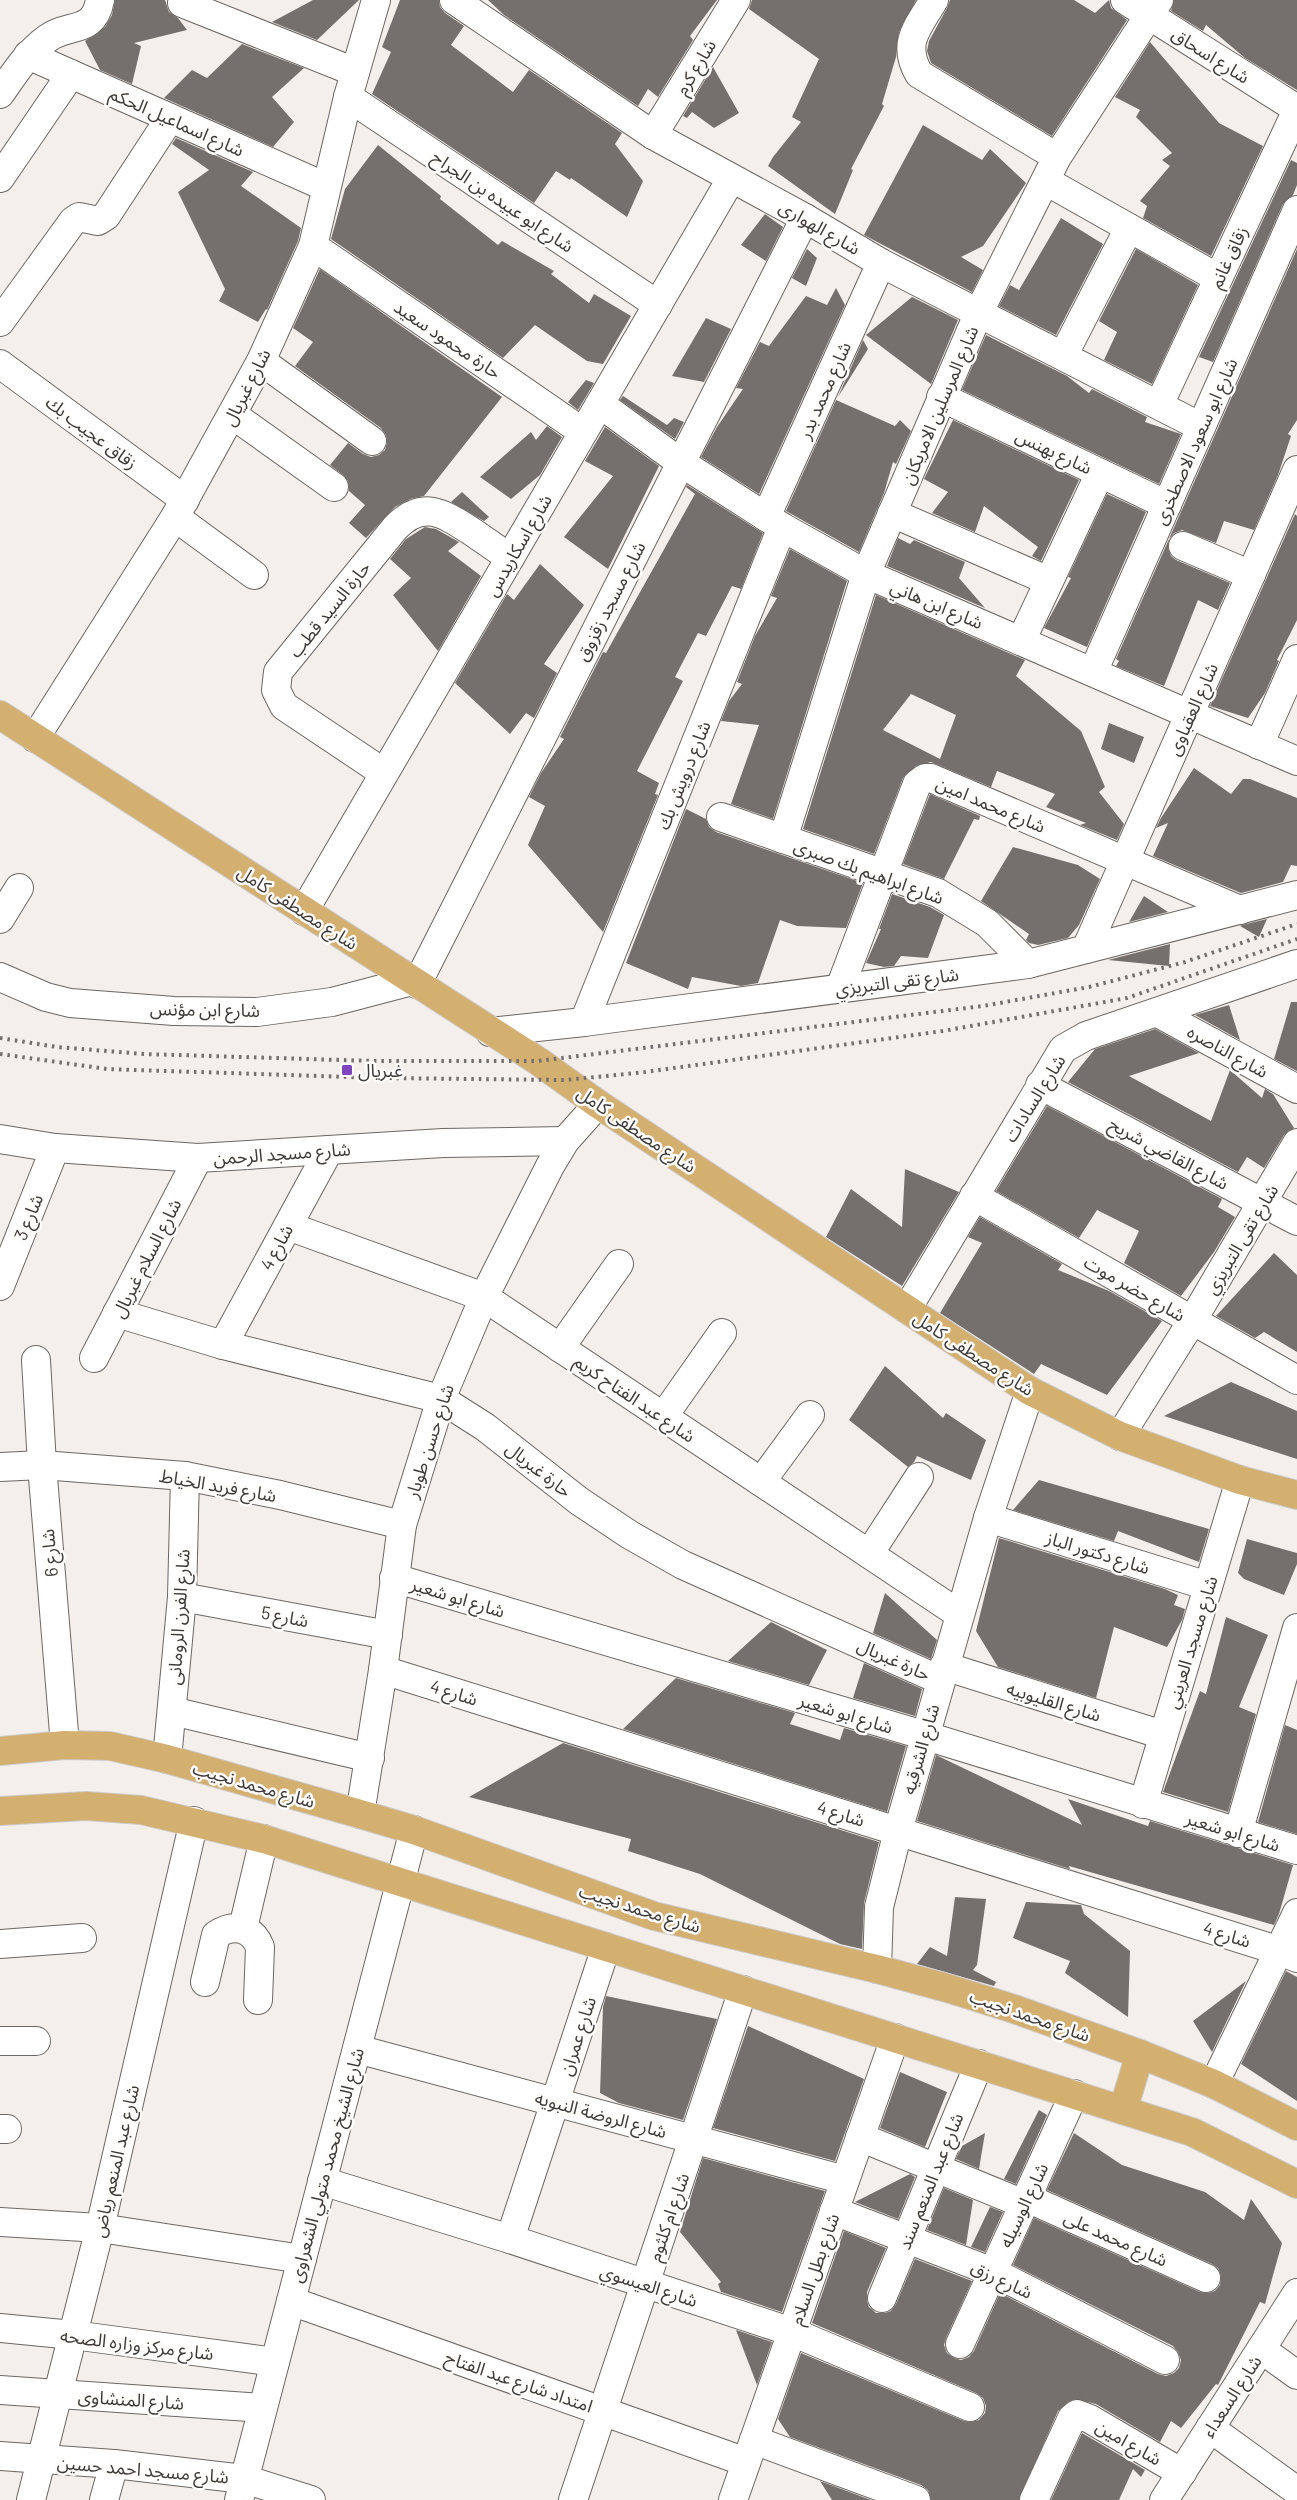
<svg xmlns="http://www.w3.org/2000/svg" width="1297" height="2500" font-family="Barlow,'Noto Sans Arabic',sans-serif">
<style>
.building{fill:#75706e;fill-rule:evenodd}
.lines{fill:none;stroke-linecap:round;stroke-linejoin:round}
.minor-casing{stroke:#6c6764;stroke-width:30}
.major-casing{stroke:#cdcccc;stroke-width:30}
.minor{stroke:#fff;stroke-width:28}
.major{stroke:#d3af70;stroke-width:28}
.rail{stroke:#716e6c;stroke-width:4;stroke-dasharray:2.5 5;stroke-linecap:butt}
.poi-dot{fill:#7e45bc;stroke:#fffdfb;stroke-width:2}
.labels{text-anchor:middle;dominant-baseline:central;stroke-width:5;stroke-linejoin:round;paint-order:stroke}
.street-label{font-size:18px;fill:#3d3b3a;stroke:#fffdfb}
.poi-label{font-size:18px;fill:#3d3b3a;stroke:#fffdfb;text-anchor:start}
</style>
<rect width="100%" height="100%" fill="#f4efeb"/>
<g class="building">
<polygon points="115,0 165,0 169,12 178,18 187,30 134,43 141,46 132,84 100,70 85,41 105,27 112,15"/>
<polygon points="313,0 359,0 317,40 272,22"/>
<polygon points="400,0 439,0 440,7 445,13 464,26 451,45 513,92 529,70 622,133 615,144 643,181 627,217 571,178 570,180 556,171 534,203 372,94 391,52 382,47"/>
<polygon points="488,0 717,0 690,36 693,40 658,97 648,89 638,106 504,15"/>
<polygon points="752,0 916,0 899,32 896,57 882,104 884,106 851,169 853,170 835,214 768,166 773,157 801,122 792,117 819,59 749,9"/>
<polygon points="950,0 1074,0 1095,13 1109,0 1111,8 1127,20 1052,136 931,63 927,51 929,41 947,8"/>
<polygon points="1174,0 1297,0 1297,90 1245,58 1206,25 1203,31 1171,11"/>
<polygon points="1150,42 1219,123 1263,146 1211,256 1143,218 1147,206 1140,201 1170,166 1162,160 1172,153 1136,117 1140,110 1115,97"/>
<polygon points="242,44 304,68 272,97 294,122 273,147 164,98 192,70 207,78"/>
<polygon points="713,67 739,113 714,128 692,112 687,118 683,116"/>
<polygon points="923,125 982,160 990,149 1026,183 983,246 961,257 983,270 972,292 864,235"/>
<polygon points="176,138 253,172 241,186 301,228 298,241 267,310 266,309 258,322 219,301 225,289 178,192 209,170 172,144"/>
<polygon points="378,145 441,196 440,199 498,245 502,241 554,271 551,274 589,303 594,294 631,316 603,364 587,361 535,325 503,358 331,239 345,189"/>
<polygon points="1291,160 1297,163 1297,185 1293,195 1283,204 1213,362 1199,357"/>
<polygon points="765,214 783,227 766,261 741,245"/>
<polygon points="1061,218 1103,244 1056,335 999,306 1010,285 1019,290"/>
<polygon points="807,249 817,258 806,286 792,278"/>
<polygon points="1136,249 1198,285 1152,384 1104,360 1117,332 1099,321"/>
<polygon points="1297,249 1297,420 1288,434 1291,436 1278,475 1254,530 1224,521 1216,543 1182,530 1174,533 1169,539 1168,548 1171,556 1176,560 1230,583 1218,610 1198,600 1164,686 1116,666 1119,661 1116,659"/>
<polygon points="320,269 502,397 424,496 410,499 395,507 366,538 349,523 365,505 349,491 348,481 343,475 330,465 348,443 363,454 371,457 379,455 385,450 387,443 386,435 381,428 295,366 313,342 293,328"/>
<polygon points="836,288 845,305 759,494 701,457 717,427 743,389 736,388 760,342 769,346 806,296 827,305"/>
<polygon points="912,297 958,320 931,384 866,335"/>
<polygon points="706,318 731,329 704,382 672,376"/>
<polygon points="986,335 1067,376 1089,393 1092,389 1147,417 1145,422 1181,434 1159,484 962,390"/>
<polygon points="863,340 868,349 838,397"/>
<polygon points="586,380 594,383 578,410 568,402"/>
<polygon points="623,396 667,425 674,418 684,422 675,439 620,400"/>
<polygon points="836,400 895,426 900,420 911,431 896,464 893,462 884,493 859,552 786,511"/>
<polygon points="953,420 1079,480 1041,561 1032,556 1038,547 984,506 975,532 932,513 948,492 924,479"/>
<polygon points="547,426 562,437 540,475 511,499 480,477 531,432 536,440"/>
<polygon points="605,427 659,466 608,569 564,537 613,476 585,461"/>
<polygon points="687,485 763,533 741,589 732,586 706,636 698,633 675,677 683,681 637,771 659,783 655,794 658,795 603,932 528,845 545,806 529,797 541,773 564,739 560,737 603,652 606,653 611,644 695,494 686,487"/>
<polygon points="462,492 489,517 484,521 451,502"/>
<polygon points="1107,494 1146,512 1087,647 1044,628 1071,578 1068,577"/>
<polygon points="1295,514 1297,516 1297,620 1277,660 1279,661 1265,693 1248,718 1210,706"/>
<polygon points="425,527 436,529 459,542 448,551 481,576 438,651 393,595 411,578 390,559 406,539"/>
<polygon points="898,538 910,544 914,540 965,562 959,578 985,608 887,566"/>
<polygon points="790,549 847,581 773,819 731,804 759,725 721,721 729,701 742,684 737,682 755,636 777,598 771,596"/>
<polygon points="540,564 584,605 544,664 557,673 534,718 526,713 510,734 455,683 507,594 514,600"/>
<path d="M876,595L1025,660L1016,676L1081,731L1105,787L1099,792L1124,824L1117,840L1080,825L1086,823L1046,807L1055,794L997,771L991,787L931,762L916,766L903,778L874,854L803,829ZM911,694L956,715L940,759L883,730Z"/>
<polygon points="1109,723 1144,737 1134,763 1101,749"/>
<polygon points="1194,768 1231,794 1243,779 1250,779 1297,798 1297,866 1291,865 1283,882 1241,893 1153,856 1168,823 1156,828 1161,818"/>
<polygon points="930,794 980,816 979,820 974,819 944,879 903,864"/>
<polygon points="686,809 706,819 709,827 716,832 863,883 846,928 797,926 780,920 758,983 741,986 692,977 688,989 626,963"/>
<polygon points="1013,847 1078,865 1100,879 1079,925 1068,938 1038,945 1029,943 1026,940 1029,934 981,901"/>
<polygon points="892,894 930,907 944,915 928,958 901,956 894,966 884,967 866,963 881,929 879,929"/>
<polygon points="1144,896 1168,912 1129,922"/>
<polygon points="1267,919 1259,937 1240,926 1242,925"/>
<polygon points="1170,944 1169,966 1108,960"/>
<polygon points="1291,1002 1297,1002 1297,1071 1274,1059"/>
<polygon points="1229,1005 1240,1040 1195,1015"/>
<polygon points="1155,1029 1199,1053 1129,1076 1211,1121 1230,1070 1262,1098 1265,1089 1273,1094 1294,1128 1284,1135 1264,1168 1247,1157 1238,1172 1068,1082 1095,1049"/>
<polygon points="1047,1106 1222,1199 1218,1207 1235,1217 1214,1252 1181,1296 1124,1263 1139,1231 1097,1210 1079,1238 996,1191"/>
<polygon points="905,1169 959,1192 902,1286 826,1237 851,1189 902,1227"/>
<polygon points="980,1217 1062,1264 1058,1270 1109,1291 1162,1321 1107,1395 1041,1364 1034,1374 940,1313 982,1243 968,1237"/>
<polygon points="1274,1253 1297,1275 1297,1352 1264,1332 1255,1338 1216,1316"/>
<polygon points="885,1366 943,1418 946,1413 986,1440 971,1480 917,1456 914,1462 908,1467 849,1420"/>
<polygon points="1231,1382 1297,1411 1297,1459 1164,1416"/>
<polygon points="1039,1480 1209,1529 1199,1562 1118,1531 1114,1541 1013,1510"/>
<polygon points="999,1538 1165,1589 1178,1595 1174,1605 1185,1609 1182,1620 1167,1647 1114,1627 1096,1698 998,1667 976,1631"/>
<polygon points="1247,1539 1297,1553 1297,1564 1284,1595 1244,1579 1238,1573"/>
<polygon points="885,1593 937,1640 931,1659 873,1633"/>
<polygon points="1226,1617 1268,1635 1239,1707 1256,1714 1228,1812 1163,1792 1200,1691 1206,1694"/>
<polygon points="771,1622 827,1650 809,1685 728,1661"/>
<polygon points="864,1663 922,1689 915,1716 853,1698"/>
<polygon points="676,1678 795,1713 790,1724 840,1740 844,1728 906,1746 887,1812 623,1729"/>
<polygon points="1285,1725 1297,1730 1297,1834 1258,1822"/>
<polygon points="563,1743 879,1842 864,1903 862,1949 840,1944 700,1874 628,1851 631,1839 469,1797"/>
<polygon points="936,1755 1082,1825 1068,1799 1148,1826 1150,1821 1293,1865 1279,1914 1274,1925 1069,1866 1070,1869 917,1821"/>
<polygon points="955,1897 986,1899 977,1965 973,1970 996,1982 994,1986 917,1964 930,1947 947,1956"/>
<polygon points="1026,1902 1081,1905 1084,1914 1130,1951 1128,2017 1065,1973 1070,1961 1013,1938"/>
<polygon points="1286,1971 1297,1977 1297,2101 1241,2064"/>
<polygon points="1246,1981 1212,2052 1193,2021"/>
<polygon points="606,1996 717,2019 683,2120 619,2103 600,2093 603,2007"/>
<polygon points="748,2026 864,2079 835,2161 713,2128"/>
<polygon points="900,2072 947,2092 925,2147 880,2128"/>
<polygon points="1039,2110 1047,2115 1016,2184 1004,2179"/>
<polygon points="985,2133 979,2169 956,2159 962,2146"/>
<polygon points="1074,2133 1122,2165 1205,2192 1244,2220 1251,2199 1282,2243 1265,2304 1260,2302 1218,2385 1216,2384 1181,2428 1171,2421 1160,2442 1096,2404 1075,2399 1068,2402 1058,2411 1019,2500 931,2500 928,2490 921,2485 790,2437 778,2419 801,2353 964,2421 971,2422 979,2420 985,2413 986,2406 983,2398 976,2393 812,2323 844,2231 886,2248 867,2292 867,2301 869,2307 876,2313 885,2313 891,2311 896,2304 915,2259 972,2281 946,2338 944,2345 947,2353 954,2358 961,2360 969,2357 974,2351 1000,2293 1158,2374 1166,2376 1174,2373 1179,2368 1181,2360 1178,2352 1173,2346 1013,2265 1034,2218 1200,2292 1208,2293 1215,2291 1220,2285 1221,2276 1218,2268 1212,2264 1047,2190"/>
<polygon points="703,2158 825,2191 782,2312 721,2292 718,2284 721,2282 680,2232"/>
<polygon points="910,2174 915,2177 898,2219 855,2202"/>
<polygon points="944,2188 973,2200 966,2245 927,2230"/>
<polygon points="990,2207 1003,2212 985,2252 971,2247"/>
<polygon points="736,2330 772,2342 757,2385"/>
<polygon points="1082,2433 1145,2470 1141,2477 1133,2469 1119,2500 1051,2500"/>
<polygon points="820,2481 871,2500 832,2500"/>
</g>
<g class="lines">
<defs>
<g id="minor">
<polyline points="454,0 653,135 805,218 881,263 1201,427"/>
<path d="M934,0C918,27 901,43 919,74L1057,157"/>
<polyline points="1125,0 1297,109"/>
<polyline points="182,3 355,72"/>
<polyline points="28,55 326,187"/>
<path d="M0,94C14,74 27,53 48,38C68,23 94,35 100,0"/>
<polyline points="348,97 658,305"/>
<polyline points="653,135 736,0"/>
<polyline points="0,178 71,74"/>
<polyline points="1046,181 1218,278"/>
<polyline points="313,246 583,432"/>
<polyline points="0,322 73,221 79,217 98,221 106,216 170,118"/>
<polyline points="1063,356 1129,228"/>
<polyline points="261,361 372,441"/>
<polyline points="0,364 185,500"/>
<polyline points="941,397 1167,505"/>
<polyline points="600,404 680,462 782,527 866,574 1297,761"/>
<polyline points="1159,405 1297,110"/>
<polyline points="233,415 334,487"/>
<polyline points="892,513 1049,581"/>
<polyline points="175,517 254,575"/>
<polyline points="766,517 881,263"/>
<polyline points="1183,546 1251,575"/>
<polyline points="1021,641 1100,473"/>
<polyline points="1093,672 1297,210"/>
<polyline points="35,738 175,517 261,361 313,246 348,97 376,0"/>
<polyline points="1259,745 1297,659"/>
<path d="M384,773L284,706L276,690L278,672L395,528C422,499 443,513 471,531C484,540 497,549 510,558"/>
<polyline points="721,817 938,893 987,923 1028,964"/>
<polyline points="783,839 866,574 979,312 1057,157 1159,0"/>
<polyline points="304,911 731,179"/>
<polyline points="0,919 19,888"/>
<polyline points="1086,949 1297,470"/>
<polyline points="0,977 46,997 70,1003 174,1011 257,1012 332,1002 412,981"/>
<polyline points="417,984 805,218"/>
<polyline points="840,988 917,784 925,778 931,778 1240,910"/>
<polyline points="1158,1013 1297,1089"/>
<polyline points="584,1022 782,527"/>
<polyline points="490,1032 584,1022 1028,964 1297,895"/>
<polyline points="1040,1085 1297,1221"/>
<polyline points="0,1139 55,1148 198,1158 443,1143 565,1141"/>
<polyline points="974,1196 1297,1380"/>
<polyline points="288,1226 484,1297 959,1614"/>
<polyline points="0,1286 55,1148"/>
<polyline points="907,1309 1063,1049 1086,1036 1297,964"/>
<polyline points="117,1313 223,1345 441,1399 485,1427 579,1501 630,1535 683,1565 940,1680"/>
<polyline points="223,1345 329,1150"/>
<polyline points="560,1348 619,1264"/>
<polyline points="94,1358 198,1158"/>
<polyline points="36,1360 42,1465 65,1745"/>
<polyline points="663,1417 722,1333"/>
<polyline points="1120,1436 1192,1321 1297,1143"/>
<polyline points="0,1467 42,1465 185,1476 280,1495 402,1525"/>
<polyline points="761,1482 810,1415"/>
<polyline points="988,1518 1208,1586"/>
<polyline points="869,1554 919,1477"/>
<polyline points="394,1578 923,1735 1297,1850"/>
<polyline points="182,1597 388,1635"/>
<polyline points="944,1666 1163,1735"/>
<polyline points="383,1670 1280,1951 1297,1958"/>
<polyline points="172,1711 370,1758"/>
<polyline points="167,1759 182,1597 185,1476"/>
<polyline points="1143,1804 1240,1480"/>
<polyline points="360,1814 383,1670 402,1525 441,1399 484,1297 550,1166 565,1141 598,1104"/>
<polyline points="1238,1833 1297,1628"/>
<polyline points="243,1928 264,1839"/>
<polyline points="0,1944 82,1938"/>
<polyline points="877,1969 879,1907 898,1831 988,1518 1030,1391"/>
<path d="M205,1982L216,1935C233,1923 252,1927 260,1947L258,2000"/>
<polyline points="0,2041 36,2041"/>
<polyline points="357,2049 845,2180"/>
<polyline points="1214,2084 1297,1913"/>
<polyline points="0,2129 7,2129"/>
<polyline points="860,2137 1024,2204"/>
<polyline points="322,2181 510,2239 792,2332 970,2407"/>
<polyline points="1027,2198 1206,2278"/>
<polyline points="834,2211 993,2272 1165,2360"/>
<polyline points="0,2222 100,2228 302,2259"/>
<polyline points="510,2239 606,1947"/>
<polyline points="882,2298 979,2064"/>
<polyline points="291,2301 746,2462"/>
<polyline points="0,2328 73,2335 275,2362"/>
<polyline points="960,2344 1074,2094"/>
<polyline points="1261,2349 1297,2375"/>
<polyline points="0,2390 262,2408"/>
<polyline points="1210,2428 1297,2491"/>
<polyline points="754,2440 916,2500"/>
<polyline points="0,2456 114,2464 244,2479 311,2500"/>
<polyline points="31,2500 100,2228 194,1821"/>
<polyline points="104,2500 114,2464"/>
<polyline points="239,2500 414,1830"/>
<polyline points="573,2500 743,1990"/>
<polyline points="733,2500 895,2038"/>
<polyline points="1034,2500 1072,2418 1077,2414 1090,2419 1182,2473"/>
<polyline points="1164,2500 1297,2293"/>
</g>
<g id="major">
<polyline points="0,715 538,1061 598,1104 1030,1391 1120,1436 1240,1480 1297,1495"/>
<polyline points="0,1751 65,1745 110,1746 167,1759 360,1814 414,1830 654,1916 877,1969 947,1988 1014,2009 1140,2054 1214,2084 1297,2126"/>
<polyline points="0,1811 86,1806 141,1810 264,1839 1192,2132 1297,2184"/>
<polyline points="1123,2110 1140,2054"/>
</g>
</defs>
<use href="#minor" class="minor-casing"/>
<use href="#major" class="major-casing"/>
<use href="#minor" class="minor"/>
<use href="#major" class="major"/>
<g class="rail">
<polyline points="0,1038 57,1047 144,1054 374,1061 538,1061 983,1006 1089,987 1185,962 1297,924"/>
<polyline points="0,1054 107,1069 379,1078 565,1080 645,1072 943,1031 1127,998 1297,939"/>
</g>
</g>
<rect class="poi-dot" x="341" y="1064" width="12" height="12" rx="2.5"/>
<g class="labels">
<g class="street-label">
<text transform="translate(1211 55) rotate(32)">شارع اسحاق</text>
<text transform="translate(695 67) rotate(-59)">شارع كرم</text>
<text transform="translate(177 121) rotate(24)">شارع اسماعيل الحكم</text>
<text transform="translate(503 201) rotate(34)">شارع ابو عبيده بن الجراح</text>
<text transform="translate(820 227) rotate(30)">شارع الهوارى</text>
<text transform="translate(1228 257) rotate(-65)">زقاق غانم</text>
<text transform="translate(448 339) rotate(34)">حارة محمود سعيد</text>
<text transform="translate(246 387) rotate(-63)">شارع غبريال</text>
<text transform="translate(824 390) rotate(-66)">شارع محمد بدر</text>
<text transform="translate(939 405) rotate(-67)">شارع المرسلين الامريكان</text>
<text transform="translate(92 432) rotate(37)">زقاق عجيب بك</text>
<text transform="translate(1195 441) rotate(-66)">شارع ابو سعود الاصطخرى</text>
<text transform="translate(1054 451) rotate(25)">شارع بهنس</text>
<text transform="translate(518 545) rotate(-60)">شارع اسكاريدس</text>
<text transform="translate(610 601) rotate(-63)">شارع مسجد زقزوق</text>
<text transform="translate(937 604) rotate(23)">شارع ابن هاني</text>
<text transform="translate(329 609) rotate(-51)">حارة السيد قطب</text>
<text transform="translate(1192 709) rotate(-66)">شارع العقباوى</text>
<text transform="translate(683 775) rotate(-68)">شارع درويش بك</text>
<text transform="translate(991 804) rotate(23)">شارع محمد امين</text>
<text transform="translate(869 871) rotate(20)">شارع ابراهيم بك صبرى</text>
<text transform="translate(298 907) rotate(33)">شارع مصطفى كامل</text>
<text transform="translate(897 981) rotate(-7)">شارع تقى التبريزي</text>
<text transform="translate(205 1009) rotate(1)">شارع ابن مؤنس</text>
<text transform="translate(1228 1051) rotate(29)">شارع الناصره</text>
<text transform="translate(1034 1098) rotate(-58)">شارع السادات</text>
<text transform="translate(637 1129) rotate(34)">شارع مصطفى كامل</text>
<text transform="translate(282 1153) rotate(-4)">شارع مسجد الرحمن</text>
<text transform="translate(1169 1153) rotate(28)">شارع القاضي شريح</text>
<text transform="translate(28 1217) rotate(-68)">شارع 3</text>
<text transform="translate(1241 1239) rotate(-59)">شارع تقى التبريزي</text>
<text transform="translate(276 1247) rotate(-62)">شارع 4</text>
<text transform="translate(146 1258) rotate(-63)">شارع السلام غبريال</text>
<text transform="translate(1135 1288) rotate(30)">شارع حضر موت</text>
<text transform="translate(974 1353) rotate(33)">شارع مصطفى كامل</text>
<text transform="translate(635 1398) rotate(34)">شارع عبد الفتاح كريم</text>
<text transform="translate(429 1441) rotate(-72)">شارع حسن طوبار</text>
<text transform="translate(539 1469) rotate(38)">حارة غبريال</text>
<text transform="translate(218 1485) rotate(10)">شارع فريد الخياط</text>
<text transform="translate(1098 1552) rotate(17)">شارع دكتور الباز</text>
<text transform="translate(49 1553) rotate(-95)">شارع 6</text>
<text transform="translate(458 1597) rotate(17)">شارع ابو شعير</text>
<text transform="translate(285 1616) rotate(11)">شارع 5</text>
<text transform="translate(178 1617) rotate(-86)">شارع الفرن الرومانى</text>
<text transform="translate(1191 1642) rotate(-73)">شارع مسجد العريني</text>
<text transform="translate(894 1659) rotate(24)">حارة غبريال</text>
<text transform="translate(454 1692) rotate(17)">شارع 4</text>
<text transform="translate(1054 1701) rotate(17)">شارع القليوبيه</text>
<text transform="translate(846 1713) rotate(17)">شارع ابو شعير</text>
<text transform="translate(920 1749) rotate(-74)">شارع الشرقيه</text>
<text transform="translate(254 1784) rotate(16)">شارع محمد نجيب</text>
<text transform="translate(841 1813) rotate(17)">شارع 4</text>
<text transform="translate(1233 1831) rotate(17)">شارع ابو شعير</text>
<text transform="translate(640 1908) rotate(17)">شارع محمد نجيب</text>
<text transform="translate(1227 1934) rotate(17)">شارع 4</text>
<text transform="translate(1030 2015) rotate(19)">شارع محمد نجيب</text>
<text transform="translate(577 2036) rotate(-72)">شارع عمران</text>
<text transform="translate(601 2114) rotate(15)">شارع الروضة النبويه</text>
<text transform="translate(115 2161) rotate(-77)">شارع عبد المنعم رياض</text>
<text transform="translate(326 2165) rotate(-75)">شارع الشيخ محمد متولي الشعراوى</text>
<text transform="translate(930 2181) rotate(-68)">شارع عبد المنعم سند</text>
<text transform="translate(1023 2205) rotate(-65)">شارع الوسيله</text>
<text transform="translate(668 2217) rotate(-71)">شارع ام كلثوم</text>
<text transform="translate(1116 2238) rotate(24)">شارع محمد على</text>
<text transform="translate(814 2269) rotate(-71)">شارع بطل السلام</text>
<text transform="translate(1002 2279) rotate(25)">شارع رزق</text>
<text transform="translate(649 2285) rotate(18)">شارع العيسوي</text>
<text transform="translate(137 2344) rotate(7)">شارع مركز وزاره الصحه</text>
<text transform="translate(519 2381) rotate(19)">امتداد شارع عبد الفتاح</text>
<text transform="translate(1231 2396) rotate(-57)">شارع السعداء</text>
<text transform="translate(131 2399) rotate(4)">شارع المنشاوى</text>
<text transform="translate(1129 2442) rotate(30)">شارع امين</text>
<text transform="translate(143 2469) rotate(5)">شارع مسجد احمد حسين</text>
</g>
<g class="poi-label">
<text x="358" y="1070">غبريال</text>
</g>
</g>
</svg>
